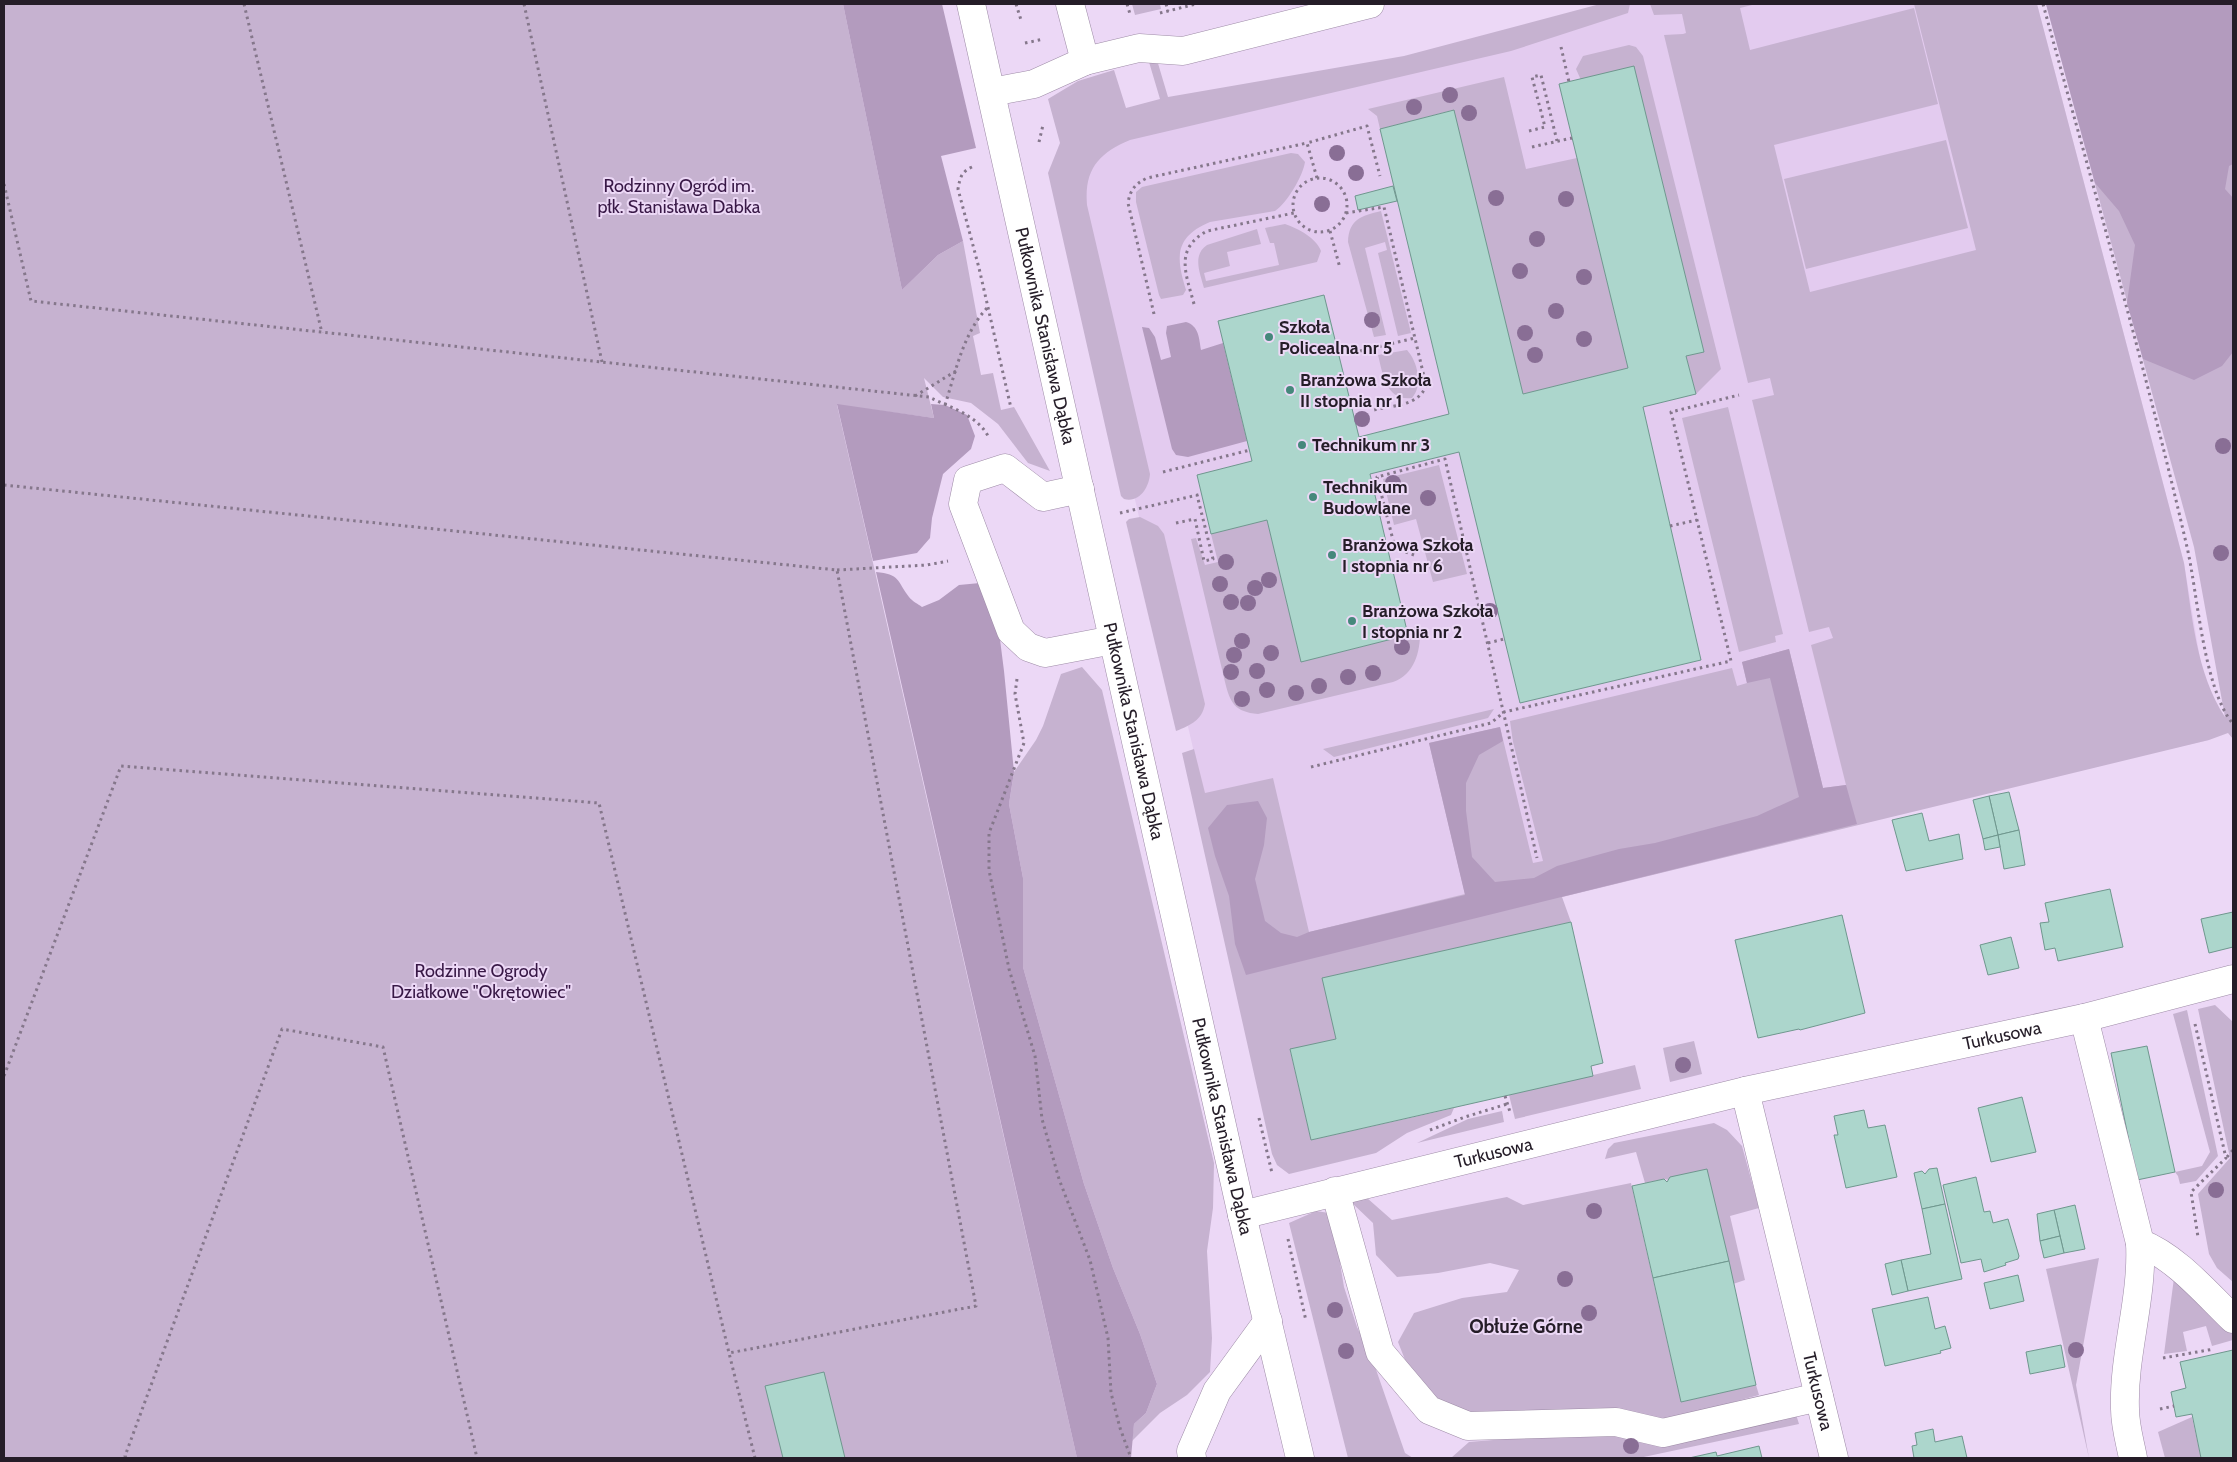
<svg xmlns="http://www.w3.org/2000/svg" width="2237" height="1462" font-family="Cabin,sans-serif">
<style>
.built{fill:#e3cbef}
.green{fill:#c6b2d0}
.forest{fill:#b39bbe}
.building{fill:#acd6cc;stroke:#6f978e}
.lines{fill:none;stroke-linecap:round;stroke-linejoin:round}
.minor-casing{stroke:#9e8ca7;stroke-width:29}
.path{stroke:#85778b;stroke-width:3;stroke-dasharray:2.5 4;stroke-linecap:butt}
.minor{stroke:#fff;stroke-width:28}
.tree{fill:#896e95}
.poi-dot{fill:#45887b;stroke:#ecd8f6;stroke-width:2}
.labels{text-anchor:middle;dominant-baseline:central;stroke-width:4;stroke-linejoin:round;paint-order:stroke}
.park-label{font-size:18px;fill:#381846;stroke:#ecd8f6}
.poi-label{font-size:18px;font-weight:bold;fill:#251d28;stroke:#ecd8f6;text-anchor:start}
.street-label{font-size:18px;fill:#251d28;stroke:#ecd8f6}
.neighbourhood-label{font-size:19px;font-weight:bold;fill:#251d28;stroke:#ecd8f6}
</style>
<rect width="100%" height="100%" fill="#ecd8f6"/>
<polygon class="built" points="1623,4 2037,4 2184,563 2208,707 2209,740 2116,761 1246,975 1055,157"/>
<g class="green">
<polygon points="4,4 843,4 902,290 938,255 963,241 980,333 973,336 981,375 993,373 1001,410 1014,407 1050,471 1028,463 998,424 971,403 943,397 924,378 934,418 837,405 1077,1458 4,1458"/>
<polygon points="1132,4 1160,4 1161,9 1135,15"/>
<path d="M1600,4H1630L1628,13L1511,51L1130,140C1099,153 1084,169 1087,205L1150,474C1149,487 1140,503 1124,499L1121,496L1048,173L1060,143L1048,99L1078,81L1114,70L1126,108L1160,99L1149,62L1157,60L1168,97L1404,56Z"/>
<path d="M1650,4H1756L1740,8L1750,50L1914,8L1938,104L1774,145L1810,292L1976,250L1914,4H2037L2184,563C2192,614 2196,673 2225,717L2194,547L2046,4H2233V739L2228,733L2209,740L1562,897L1571,922L1323,978L1336,1039L1290,1050L1311,1140L1454,1108L1451,1115L1407,1133L1376,1153L1289,1174L1277,1165L1272,1154L1182,753L1194,749L1205,793L1273,778L1309,932L1465,894L1429,743L1500,727L1533,863L1543,861L1513,742L1510,721L1732,668L1737,686L1747,683L1742,662L1789,649L1823,788L1846,785L1811,645L1833,638L1829,627L1809,632L1752,400L1774,395L1770,378L1748,383L1664,35L1683,34L1686,33L1682,14L1654,15Z"/>
<polygon points="1629,45 1636,47 1643,56 1721,369 1696,394 1686,356 1703,352 1576,69 1583,56"/>
<polygon points="1504,77 1526,169 1577,158 1628,368 1523,394 1453,110 1380,129 1377,116 1368,109"/>
<polygon points="1946,140 1968,228 1806,269 1784,179"/>
<path d="M1291,153L1298,154L1305,162C1303,176 1287,203 1275,211L1210,222C1174,237 1176,258 1186,290L1183,295L1161,299L1159,295L1136,202V192L1142,187Z"/>
<path d="M1381,211L1411,333L1398,336L1378,253L1387,250L1385,242L1365,248L1386,335L1374,337L1348,242C1349,219 1361,216 1381,211Z"/>
<path d="M1285,224C1299,229 1316,238 1321,251L1317,262L1204,288C1200,273 1192,255 1207,245L1257,229L1261,244L1227,252L1230,266L1204,273L1206,281L1279,265L1274,243H1270L1265,228Z"/>
<path d="M1407,350C1418,362 1423,386 1412,398C1386,401 1383,375 1378,355Z"/>
<polygon points="1728,407 1783,634 1775,636 1776,642 1739,652 1682,418"/>
<polygon points="1439,465 1467,574 1433,582 1416,519 1394,525 1383,479"/>
<path d="M1140,517L1158,526L1164,534L1205,704C1202,720 1191,725 1176,731L1126,522L1129,519Z"/>
<path d="M1267,520L1301,662L1408,635L1407,630L1420,625C1421,648 1417,673 1393,682L1258,714C1235,712 1230,703 1225,682L1191,539L1196,538L1205,565L1218,562L1211,534Z"/>
<polygon points="1082,667 1102,690 1214,1163 1213,1208 1207,1251 1212,1338 1210,1372 1187,1395 1160,1413 1132,1441 1134,1424 1146,1413 1157,1384 1140,1334 1113,1268 1084,1184 1023,967 1023,878 1009,804 1014,772 1036,740 1043,726 1061,674"/>
<polygon points="1494,709 1488,718 1334,757 1323,749"/>
<polygon points="2215,1005 2233,1022 2233,1282 2217,1268 2209,1254 2198,1194 2230,1158 2198,1009"/>
<polygon points="2187,1010 2218,1156 2196,1181 2180,1184 2178,1176 2175,1172 2202,1166 2210,1152 2173,1014"/>
<polygon points="1694,1041 1702,1074 1670,1082 1663,1048"/>
<polygon points="1635,1065 1641,1089 1515,1119 1509,1095"/>
<polygon points="1502,1111 1504,1122 1417,1143 1468,1119"/>
<polygon points="1714,1123 1727,1130 1742,1146 1759,1208 1730,1216 1745,1280 1733,1284 1669,1180 1664,1179 1645,1183 1636,1152 1605,1159 1608,1149 1614,1143"/>
<polygon points="1631,1183 1681,1402 1756,1385 1759,1395 1668,1420 1639,1419 1602,1409 1557,1410 1475,1416 1440,1403 1411,1375 1398,1342 1414,1313 1462,1298 1507,1292 1519,1270 1490,1263 1438,1273 1397,1277 1376,1255 1373,1223 1351,1202 1367,1198 1392,1220 1507,1197 1523,1205"/>
<polygon points="1316,1211 1329,1213 1341,1242 1340,1263 1344,1287 1357,1327 1372,1358 1405,1453 1413,1458 1348,1458 1289,1223"/>
<polygon points="2099,1258 2076,1385 2089,1458 2046,1269"/>
<polygon points="2174,1278 2233,1333 2233,1340 2212,1346 2206,1326 2183,1332 2187,1351 2164,1354"/>
<polygon points="1795,1411 1799,1424 1639,1458 1451,1458 1469,1442 1565,1434 1620,1436"/>
<polygon points="2192,1417 2201,1458 2165,1458 2158,1432"/>
</g>
<g class="forest">
<polygon points="843,4 942,4 976,148 941,156 963,241 938,255 902,290"/>
<polygon points="2046,4 2233,4 2233,164 2229,166 2225,189 2233,198 2233,352 2222,366 2194,380 2143,359 2127,303 2135,245 2119,211 2095,183"/>
<path d="M1186,322C1199,326 1199,338 1201,350L1223,343L1247,441L1188,457L1176,455L1172,449L1142,327L1149,328L1155,337L1161,360L1171,357L1166,333L1167,326Z"/>
<polygon points="837,404 934,418 931,404 945,405 967,415 975,436 971,449 943,474 932,518 930,538 917,553 873,561"/>
<path d="M876,572C900,574 897,581 909,597C912,601 918,604 922,607L939,600L959,585L980,583L996,608L1004,671L1014,772L1009,804L1023,878V967L1084,1184L1113,1268L1140,1334L1157,1384L1146,1413L1134,1424L1131,1458H1077Z"/>
<polygon points="1789,649 1823,788 1846,785 1857,824 1246,975 1235,944 1229,896 1215,856 1208,828 1227,805 1258,801 1267,818 1264,845 1255,879 1265,921 1281,933 1297,937 1309,932 1465,895 1429,743 1500,727 1503,741 1479,755 1466,783 1466,811 1472,857 1495,882 1534,878 1557,866 1619,849 1655,843 1757,816 1799,797 1770,678 1747,683 1742,662"/>
</g>
<g class="building">
<polygon points="1634,66 1704,352 1686,356 1696,394 1643,407 1701,660 1520,703 1459,452 1370,474 1408,635 1301,662 1267,520 1211,534 1197,475 1252,461 1218,321 1324,295 1359,437 1449,414 1380,129 1454,110 1523,394 1628,368 1559,84"/>
<polygon points="1393,186 1397,201 1358,210 1355,196"/>
<polygon points="2009,792 2019,830 1998,835 1989,796"/>
<polygon points="1989,796 1998,835 1983,839 1973,800"/>
<polygon points="1922,813 1929,841 1959,834 1963,859 1906,871 1892,820"/>
<polygon points="2019,830 2025,865 2004,869 1998,835"/>
<polygon points="1998,835 2000,847 1985,850 1983,839"/>
<polygon points="2110,889 2123,947 2058,961 2055,948 2045,950 2040,923 2049,922 2045,903"/>
<polygon points="2233,912 2233,947 2209,953 2201,919"/>
<polygon points="1842,915 1865,1013 1800,1030 1799,1029 1758,1038 1735,940"/>
<polygon points="1571,922 1603,1063 1591,1066 1593,1076 1311,1140 1290,1049 1336,1039 1322,978"/>
<polygon points="2011,937 2019,968 1988,975 1980,945"/>
<polygon points="2147,1046 2175,1172 2137,1180 2111,1053"/>
<polygon points="2022,1097 2036,1152 1991,1162 1978,1108"/>
<polygon points="1864,1110 1868,1128 1885,1125 1897,1177 1846,1188 1834,1135 1838,1135 1834,1116"/>
<polygon points="1937,1168 1945,1204 1922,1209 1914,1173 1922,1171 1925,1174 1929,1169"/>
<polygon points="1707,1169 1729,1261 1653,1278 1632,1186 1664,1179 1667,1182 1670,1177"/>
<polygon points="1976,1177 1984,1212 1990,1211 1993,1223 2008,1219 2019,1256 2018,1259 2005,1263 2006,1265 1984,1272 1981,1259 1961,1263 1943,1185"/>
<polygon points="1945,1204 1962,1279 1908,1291 1901,1260 1931,1254 1922,1209"/>
<polygon points="2075,1205 2085,1249 2064,1253 2054,1210"/>
<polygon points="2054,1210 2060,1236 2040,1241 2037,1214"/>
<polygon points="2060,1236 2064,1253 2044,1258 2040,1241"/>
<polygon points="1901,1260 1908,1291 1892,1295 1885,1264"/>
<polygon points="1729,1261 1756,1385 1681,1402 1653,1278"/>
<polygon points="2018,1275 2024,1301 1990,1309 1984,1283"/>
<polygon points="1928,1297 1935,1329 1945,1326 1951,1348 1940,1351 1941,1353 1885,1366 1872,1309"/>
<polygon points="2061,1345 2065,1367 2030,1374 2026,1352"/>
<polygon points="2233,1350 2233,1458 2201,1458 2192,1414 2176,1417 2171,1392 2186,1388 2180,1362"/>
<polygon points="824,1372 845,1458 783,1458 765,1386"/>
<polygon points="1933,1429 1935,1442 1962,1436 1967,1458 1914,1458 1912,1446 1917,1445 1915,1433"/>
<polygon points="1759,1446 1762,1458 1689,1458 1716,1452 1717,1456"/>
</g>
<g class="lines">
<defs>
<g id="minor">
<path id="s1" d="M971,4L1242,1215L1300,1458"/>
<polyline points="1070,4 1085,61"/>
<polyline points="992,92 1034,84 1085,61 1139,48 1183,51 1370,4"/>
<polyline points="1080,489 1043,497 1005,468 968,480 963,504 1011,631 1028,647 1045,653 1113,640"/>
<path d="M2084,1018L2140,1243C2143,1299 2123,1354 2125,1409C2125,1426 2130,1442 2133,1458"/>
<path id="s2" d="M1745,1091L1834,1458"/>
<polyline points="1335,1191 1380,1352 1429,1410 1468,1426 1616,1422 1663,1433 1819,1397"/>
<path id="s3" d="M1242,1215L1745,1091L2084,1018L2233,979"/>
<path d="M2140,1243C2176,1257 2205,1292 2233,1319"/>
<polyline points="1192,1458 1191,1451 1217,1391 1268,1321"/>
</g>
</defs>
<use href="#minor" class="minor-casing"/>
<g class="path">
<polyline points="244,4 322,333"/>
<polyline points="524,4 602,362"/>
<polyline points="1016,4 1021,20"/>
<polyline points="1127,4 1130,14"/>
<polyline points="1166,4 1168,11"/>
<path d="M2043,4C2092,184 2145,364 2187,547C2198,595 2203,687 2233,724"/>
<polyline points="1160,13 1196,4"/>
<polyline points="1025,43 1044,39"/>
<polyline points="1561,47 1569,82"/>
<polyline points="1529,131 1545,127 1532,77 1541,75 1557,141"/>
<polyline points="1039,142 1043,125"/>
<polyline points="1532,147 1572,138"/>
<path d="M972,167C961,172 960,178 958,189L979,268L1011,408"/>
<circle cx="1320" cy="205" r="27"/>
<polyline points="1317,178 1307,143 1367,126 1380,176"/>
<path d="M4,184L31,301L929,397C949,407 977,415 988,436"/>
<path d="M1346,213L1384,207L1426,385C1420,406 1393,405 1374,410"/>
<polyline points="1330,231 1340,268"/>
<path d="M1194,304C1186,274 1174,249 1207,231L1294,213"/>
<path d="M1154,314L1128,203C1130,190 1135,184 1147,178L1307,143"/>
<polyline points="1360,351 1415,338"/>
<polyline points="915,396 956,371"/>
<path d="M945,405C956,371 963,333 988,307"/>
<polyline points="1163,472 1250,450"/>
<polyline points="4,485 837,570 976,1306 729,1353"/>
<polyline points="1120,513 1202,494"/>
<polyline points="1176,523 1195,519 1204,561 1213,559 1197,495"/>
<polyline points="1670,526 1697,520"/>
<polyline points="1414,555 1395,548 1377,477 1445,459 1537,858"/>
<polyline points="837,570 927,565 948,561"/>
<polyline points="1488,643 1504,639"/>
<polyline points="1017,679 1015,694 1024,743 989,833 989,870 1009,969 1035,1056 1042,1119 1059,1179 1090,1260 1108,1338 1111,1393 1120,1428 1131,1458"/>
<polyline points="1311,767 1491,723 1504,712 1731,661 1671,412 1739,395"/>
<polyline points="2195,1024 2226,1158 2191,1192 2198,1237"/>
<polyline points="4,1076 121,766 599,803 729,1353 755,1458"/>
<polyline points="1505,1096 1510,1112"/>
<polyline points="1259,1118 1272,1173"/>
<polyline points="1430,1130 1465,1117 1507,1104"/>
<polyline points="2227,1157 2233,1150"/>
<polyline points="1288,1239 1306,1321"/>
<polyline points="2163,1358 2214,1349"/>
<polyline points="2160,1409 2174,1406"/>
<polyline points="126,1458 125,1456 282,1029 383,1047 477,1458"/>
</g>
<use href="#minor" class="minor"/>
</g>
<g class="tree">
<circle cx="1450" cy="95" r="8"/>
<circle cx="1414" cy="107" r="8"/>
<circle cx="1469" cy="113" r="8"/>
<circle cx="1337" cy="153" r="8"/>
<circle cx="1356" cy="173" r="8"/>
<circle cx="1496" cy="198" r="8"/>
<circle cx="1566" cy="199" r="8"/>
<circle cx="1322" cy="204" r="8"/>
<circle cx="1537" cy="239" r="8"/>
<circle cx="1520" cy="271" r="8"/>
<circle cx="1584" cy="277" r="8"/>
<circle cx="1556" cy="311" r="8"/>
<circle cx="1372" cy="320" r="8"/>
<circle cx="1525" cy="333" r="8"/>
<circle cx="1584" cy="339" r="8"/>
<circle cx="1535" cy="355" r="8"/>
<circle cx="1362" cy="419" r="8"/>
<circle cx="2223" cy="446" r="8"/>
<circle cx="1393" cy="483" r="8"/>
<circle cx="1428" cy="498" r="8"/>
<circle cx="2221" cy="553" r="8"/>
<circle cx="1226" cy="562" r="8"/>
<circle cx="1269" cy="580" r="8"/>
<circle cx="1220" cy="584" r="8"/>
<circle cx="1255" cy="588" r="8"/>
<circle cx="1231" cy="602" r="8"/>
<circle cx="1248" cy="603" r="8"/>
<circle cx="1490" cy="611" r="8"/>
<circle cx="1242" cy="641" r="8"/>
<circle cx="1402" cy="647" r="8"/>
<circle cx="1271" cy="653" r="8"/>
<circle cx="1234" cy="655" r="8"/>
<circle cx="1257" cy="671" r="8"/>
<circle cx="1231" cy="672" r="8"/>
<circle cx="1373" cy="673" r="8"/>
<circle cx="1348" cy="677" r="8"/>
<circle cx="1319" cy="686" r="8"/>
<circle cx="1267" cy="690" r="8"/>
<circle cx="1296" cy="693" r="8"/>
<circle cx="1242" cy="699" r="8"/>
<circle cx="1683" cy="1065" r="8"/>
<circle cx="2216" cy="1190" r="8"/>
<circle cx="1594" cy="1211" r="8"/>
<circle cx="1565" cy="1279" r="8"/>
<circle cx="1335" cy="1310" r="8"/>
<circle cx="1589" cy="1313" r="8"/>
<circle cx="2076" cy="1350" r="8"/>
<circle cx="1346" cy="1351" r="8"/>
<circle cx="1631" cy="1446" r="8"/>
</g>
<g class="poi-dot">
<circle cx="1269" cy="337" r="5"/>
<circle cx="1290" cy="390" r="5"/>
<circle cx="1302" cy="445" r="5"/>
<circle cx="1313" cy="497" r="5"/>
<circle cx="1332" cy="555" r="5"/>
<circle cx="1352" cy="621" r="5"/>
</g>
<g class="labels">
<g class="park-label">
<text x="679" y="186">Rodzinny Ogród im.<tspan x="679" dy="21">płk. Stanisława Dabka</tspan></text>
<text x="481" y="971">Rodzinne Ogrody<tspan x="481" dy="21">Działkowe "Okrętowiec"</tspan></text>
</g>
<g class="poi-label">
<text x="1279" y="327">Szkoła<tspan x="1279" dy="21">Policealna nr 5</tspan></text>
<text x="1300" y="380">Branżowa Szkoła<tspan x="1300" dy="21">II stopnia nr 1</tspan></text>
<text x="1312" y="445">Technikum nr 3</text>
<text x="1323" y="487">Technikum<tspan x="1323" dy="21">Budowlane</tspan></text>
<text x="1342" y="545">Branżowa Szkoła<tspan x="1342" dy="21">I stopnia nr 6</tspan></text>
<text x="1362" y="611">Branżowa Szkoła<tspan x="1362" dy="21">I stopnia nr 2</tspan></text>
</g>
<g class="street-label">
<text stroke="none"><textPath href="#s1" startOffset="340">Pułkownika Stanisława Dąbka</textPath></text>
<text stroke="none"><textPath href="#s1" startOffset="745">Pułkownika Stanisława Dąbka</textPath></text>
<text stroke="none"><textPath href="#s3" startOffset="781">Turkusowa</textPath></text>
<text stroke="none"><textPath href="#s1" startOffset="1150">Pułkownika Stanisława Dąbka</textPath></text>
<text stroke="none"><textPath href="#s3" startOffset="259">Turkusowa</textPath></text>
<text stroke="none"><textPath href="#s2" startOffset="309">Turkusowa</textPath></text>
</g>
<g class="neighbourhood-label">
<text x="1526" y="1326">Obłuże Górne</text>
</g>
</g>
<rect width="2237" height="1462" fill="none" stroke="#251d28" stroke-width="10"/>
</svg>
